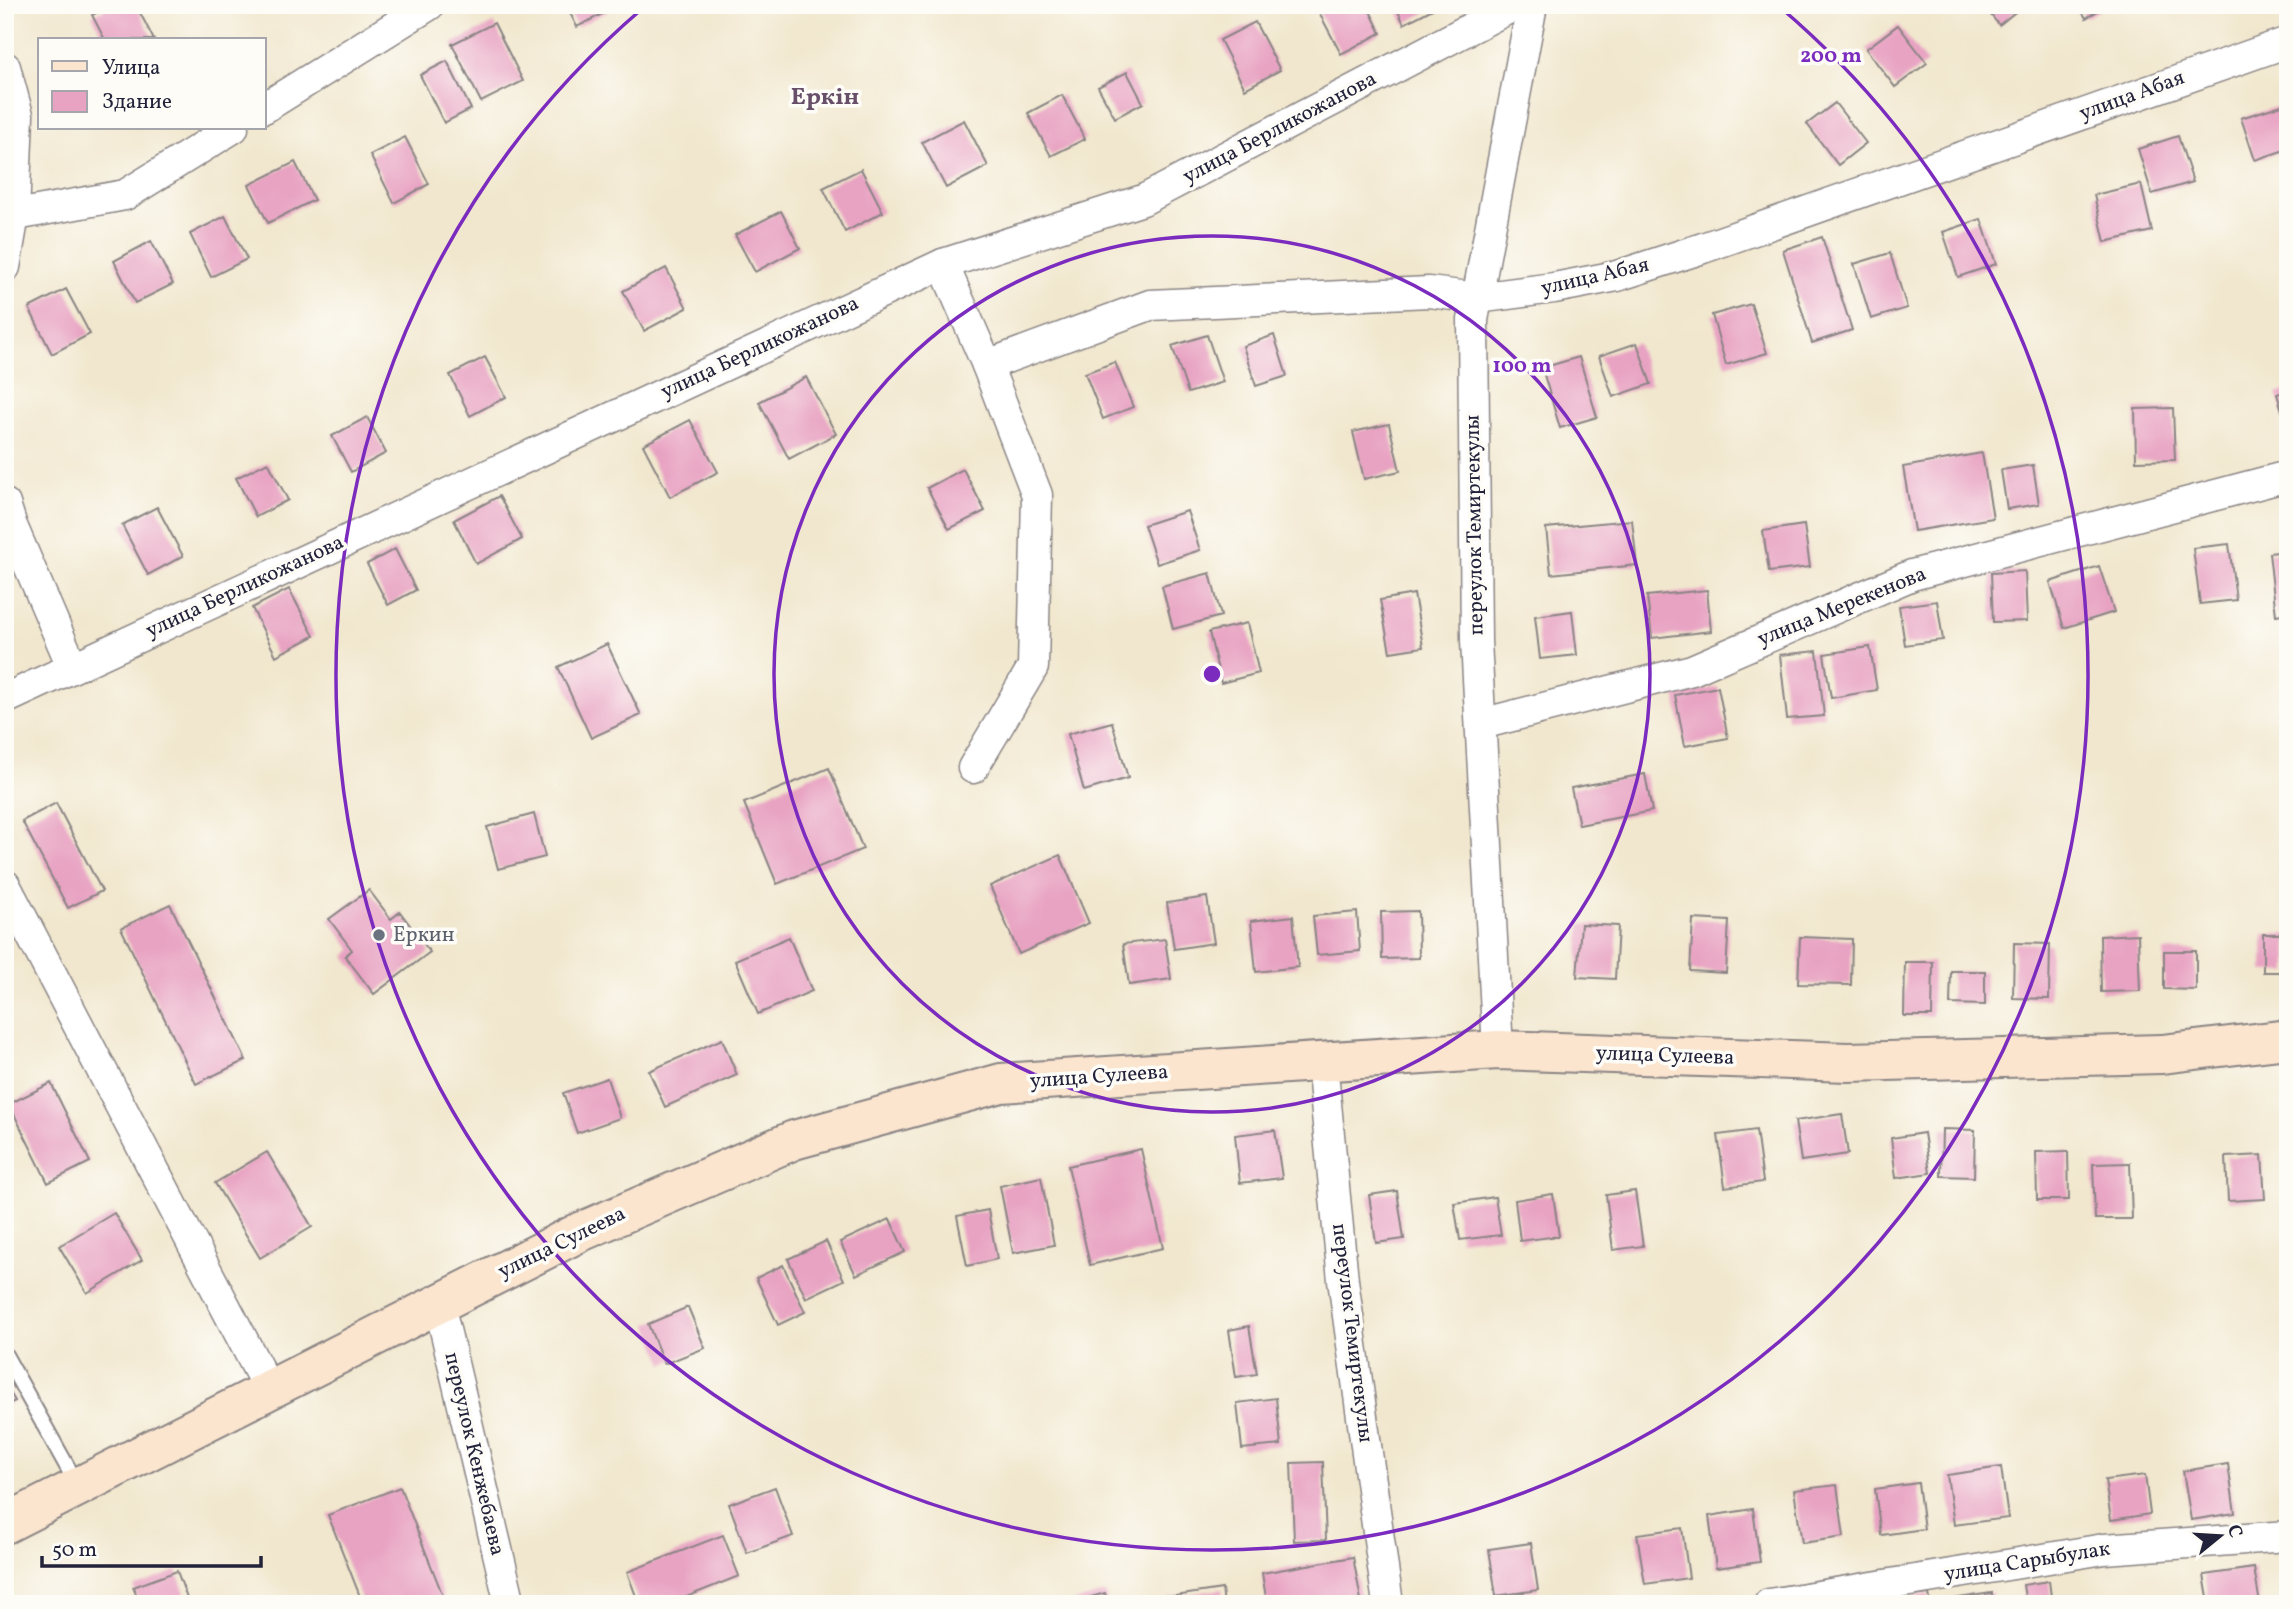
<svg xmlns="http://www.w3.org/2000/svg" width="2293" height="1609" font-family="Vollkorn,serif">
<style>
.building{fill:#e8a3c2}
.lines{fill:none;stroke-linecap:round;stroke-linejoin:round}
.service-casing{stroke:#8a8484;stroke-width:18}
.minor-casing{stroke:#8a8484;stroke-width:33}
.secondary-casing{stroke:#8a8484;stroke-width:42}
.service{stroke:#fff;stroke-width:14}
.minor{stroke:#fff;stroke-width:30}
.secondary{stroke:#fbe5cf;stroke-width:38}
.ring{fill:none;stroke:#7b2cbf;stroke-width:3.5}
.worship-dot{fill:#6b7280;stroke:#fdfcf7;stroke-width:2.5}
.labels{text-anchor:middle;dominant-baseline:central;stroke-width:7;stroke-linejoin:round;paint-order:stroke}
.street-label{font-size:21px;fill:#22223b;stroke:#fdfcf7}
.worship-label{font-size:21px;fill:#5b616d;stroke:#fdfcf7;text-anchor:start}
.quarter-label{font-size:24px;font-weight:bold;fill:#674f6a;stroke:#fdfcf7}
.centre{fill:#7b2cbf;stroke:#fdfcf7;stroke-width:3.5}
.ring-label{font-size:21px;text-anchor:middle;font-weight:bold;fill:#7b2cbf;stroke:#fdfcf7;stroke-width:7;stroke-linejoin:round;paint-order:stroke}
</style>
<rect width="100%" height="100%" fill="#fdfcf7"/>
<filter id="ink" filterUnits="userSpaceOnUse"><feTurbulence type="fractalNoise" baseFrequency=".0143" numOctaves="2"/><feDisplacementMap in="SourceGraphic" scale="14" xChannelSelector="R" yChannelSelector="G"/><feConvolveMatrix kernelMatrix="1 2 1 2 8 2 1 2 1" color-interpolation-filters="sRGB"/></filter>
<filter id="wash" filterUnits="userSpaceOnUse"><feTurbulence type="fractalNoise" baseFrequency=".00686" numOctaves="4" result="noise"/><feDisplacementMap in="SourceGraphic" scale="28" xChannelSelector="R" yChannelSelector="G"/><feGaussianBlur stdDeviation="1.57" result="paint"/><feColorMatrix in="noise" values="0 0 0 0 0 0 0 0 0 0 0 0 0 0 0 0 0 1.4 0 .05"/><feComposite in="paint" operator="in"/></filter>
<g filter="url(#wash)">
<rect width="100%" height="100%" fill="#f1e7ce"/>
<g id="blocks">
<g class="building">
<polygon points="112,5 136,5 154,40 105,40 92,15"/>
<polygon points="566,5 607,5 610,10 577,27"/>
<polygon points="1315,5 1367,5 1381,33 1341,54"/>
<polygon points="1395,5 1440,5 1404,24"/>
<polygon points="1983,5 2024,5 1999,25"/>
<polygon points="2078,5 2107,5 2086,18"/>
<polygon points="1255,22 1280,70 1245,89 1220,40"/>
<polygon points="494,23 523,81 481,102 452,44"/>
<polygon points="1898,25 1927,63 1895,87 1866,49"/>
<polygon points="447,61 471,109 444,123 420,75"/>
<polygon points="1127,72 1143,103 1115,118 1098,87"/>
<polygon points="1062,95 1085,139 1051,156 1028,113"/>
<polygon points="1835,103 1866,143 1838,165 1807,124"/>
<polygon points="2288,103 2288,149 2255,160 2241,118"/>
<polygon points="964,120 988,166 946,188 922,142"/>
<polygon points="2178,136 2193,182 2152,194 2138,149"/>
<polygon points="405,137 429,184 394,203 370,155"/>
<polygon points="295,162 314,200 268,223 249,185"/>
<polygon points="861,169 883,212 845,232 823,188"/>
<polygon points="2141,184 2152,231 2105,242 2094,195"/>
<polygon points="781,211 800,248 755,272 735,235"/>
<polygon points="225,216 247,259 211,277 190,234"/>
<polygon points="1981,219 1996,264 1958,277 1943,232"/>
<polygon points="1822,237 1852,330 1812,343 1783,250"/>
<polygon points="151,241 173,284 135,303 114,261"/>
<polygon points="1890,253 1907,308 1871,319 1854,264"/>
<polygon points="666,268 687,308 644,331 623,291"/>
<polygon points="66,289 90,334 52,354 29,308"/>
<polygon points="1751,304 1767,353 1726,365 1712,315"/>
<polygon points="1207,335 1223,382 1188,393 1172,346"/>
<polygon points="1274,335 1287,376 1256,386 1243,346"/>
<polygon points="1637,343 1651,384 1613,397 1599,356"/>
<polygon points="485,357 506,397 470,416 450,375"/>
<polygon points="1579,357 1597,417 1560,428 1542,368"/>
<polygon points="1115,362 1133,407 1103,419 1085,373"/>
<polygon points="806,377 836,434 789,459 759,402"/>
<polygon points="2288,390 2288,427 2287,427 2277,394"/>
<polygon points="2173,408 2175,460 2136,461 2135,409"/>
<polygon points="367,417 386,453 351,472 332,436"/>
<polygon points="690,420 718,472 670,497 643,445"/>
<polygon points="1389,424 1400,471 1364,479 1353,432"/>
<polygon points="1982,453 1993,518 1914,531 1903,467"/>
<polygon points="268,462 288,500 256,517 236,478"/>
<polygon points="2033,465 2039,504 2007,509 2001,470"/>
<polygon points="963,469 985,511 949,529 927,488"/>
<polygon points="499,496 522,539 476,564 454,520"/>
<polygon points="157,507 183,556 148,575 122,525"/>
<polygon points="1187,511 1200,550 1157,564 1144,525"/>
<polygon points="1632,520 1637,565 1551,574 1546,528"/>
<polygon points="1804,525 1810,567 1769,572 1763,531"/>
<polygon points="2229,544 2236,600 2200,604 2193,548"/>
<polygon points="395,549 416,590 388,605 367,564"/>
<polygon points="2288,551 2288,613 2276,615 2269,553"/>
<polygon points="2099,566 2114,612 2064,628 2050,582"/>
<polygon points="2025,571 2027,621 1993,622 1991,573"/>
<polygon points="1210,573 1221,616 1173,629 1162,586"/>
<polygon points="289,589 314,636 276,656 252,608"/>
<polygon points="1707,590 1711,631 1652,638 1647,596"/>
<polygon points="1414,594 1423,647 1390,652 1380,600"/>
<polygon points="1937,601 1943,640 1905,645 1899,606"/>
<polygon points="1572,611 1577,655 1540,659 1535,616"/>
<polygon points="1247,623 1259,673 1221,683 1209,632"/>
<polygon points="607,644 641,715 591,738 558,667"/>
<polygon points="1870,647 1877,690 1831,698 1824,654"/>
<polygon points="1817,651 1824,716 1787,719 1780,655"/>
<polygon points="1718,687 1728,738 1685,746 1675,695"/>
<polygon points="1112,722 1128,778 1084,791 1068,734"/>
<polygon points="829,768 863,849 777,884 744,803"/>
<polygon points="1645,774 1652,811 1579,825 1571,788"/>
<polygon points="56,803 102,891 68,908 22,821"/>
<polygon points="534,814 545,857 498,869 487,827"/>
<polygon points="1060,855 1089,923 1019,954 990,886"/>
<polygon points="369,890 391,919 400,912 430,952 374,994 345,956 352,950 329,919"/>
<polygon points="1207,897 1214,943 1174,949 1167,903"/>
<polygon points="170,904 246,1060 196,1084 121,928"/>
<polygon points="1418,911 1419,958 1382,959 1381,912"/>
<polygon points="1357,912 1360,951 1317,955 1313,916"/>
<polygon points="1293,916 1298,967 1256,972 1251,921"/>
<polygon points="1693,919 1729,921 1726,973 1690,971"/>
<polygon points="1581,924 1618,926 1615,979 1577,977"/>
<polygon points="2138,934 2140,991 2101,992 2100,936"/>
<rect x="2263" y="934" width="25" height="38"/>
<polygon points="789,937 812,991 758,1014 735,960"/>
<polygon points="1800,937 1852,939 1851,985 1798,984"/>
<polygon points="1165,939 1171,979 1129,985 1123,944"/>
<polygon points="2014,943 2050,944 2049,999 2013,998"/>
<polygon points="2164,951 2196,951 2196,990 2164,989"/>
<polygon points="1905,962 1933,962 1932,1016 1904,1016"/>
<polygon points="1951,971 1985,971 1985,1005 1950,1004"/>
<polygon points="722,1039 737,1075 665,1107 649,1071"/>
<polygon points="607,1078 620,1118 577,1133 563,1093"/>
<polygon points="51,1083 90,1162 48,1183 9,1104"/>
<polygon points="1842,1114 1848,1154 1801,1161 1795,1121"/>
<polygon points="1942,1129 1975,1130 1974,1177 1941,1176"/>
<polygon points="1275,1130 1282,1178 1240,1183 1235,1135"/>
<polygon points="1756,1130 1763,1182 1725,1187 1718,1135"/>
<polygon points="1924,1133 1930,1173 1896,1178 1891,1138"/>
<polygon points="1141,1149 1163,1248 1090,1265 1068,1166"/>
<polygon points="2068,1151 2069,1200 2037,1200 2036,1152"/>
<polygon points="267,1152 312,1227 260,1258 215,1183"/>
<polygon points="2262,1155 2265,1199 2228,1201 2226,1157"/>
<polygon points="2130,1163 2132,1219 2095,1219 2093,1164"/>
<polygon points="1041,1177 1054,1245 1013,1253 1000,1186"/>
<polygon points="1397,1191 1404,1239 1376,1243 1369,1195"/>
<polygon points="1635,1191 1643,1246 1613,1250 1606,1195"/>
<polygon points="1553,1194 1559,1236 1520,1241 1515,1200"/>
<polygon points="1495,1197 1501,1235 1460,1240 1454,1203"/>
<polygon points="988,1210 997,1259 967,1266 957,1216"/>
<polygon points="114,1213 142,1260 87,1293 59,1246"/>
<polygon points="890,1219 905,1252 856,1275 840,1242"/>
<polygon points="826,1241 844,1280 806,1298 788,1259"/>
<polygon points="783,1265 805,1312 778,1325 756,1278"/>
<polygon points="688,1307 705,1348 664,1364 648,1324"/>
<polygon points="1249,1326 1257,1374 1236,1377 1229,1330"/>
<polygon points="5,1384 15,1401 5,1406"/>
<polygon points="1276,1398 1281,1445 1242,1449 1237,1403"/>
<polygon points="1323,1462 1326,1540 1294,1541 1291,1463"/>
<polygon points="2228,1464 2235,1513 2191,1520 2183,1471"/>
<polygon points="2001,1467 2008,1518 1954,1525 1947,1475"/>
<polygon points="2145,1475 2150,1514 2111,1520 2105,1480"/>
<polygon points="1918,1483 1924,1529 1881,1535 1875,1489"/>
<polygon points="1837,1485 1844,1537 1802,1543 1794,1490"/>
<polygon points="400,1487 443,1596 425,1604 363,1604 328,1515"/>
<polygon points="775,1487 793,1536 747,1553 729,1504"/>
<polygon points="1753,1509 1760,1562 1716,1568 1709,1516"/>
<polygon points="1682,1528 1689,1578 1645,1584 1637,1534"/>
<polygon points="723,1535 739,1576 669,1604 639,1604 627,1572"/>
<polygon points="1531,1543 1538,1590 1496,1596 1489,1549"/>
<polygon points="1353,1557 1361,1600 1341,1604 1267,1604 1262,1573"/>
<polygon points="2254,1568 2260,1604 2209,1604 2204,1575"/>
<polygon points="177,1571 189,1604 140,1604 133,1587"/>
<polygon points="2049,1581 2052,1604 2026,1604 2023,1585"/>
<polygon points="1222,1589 1224,1604 1170,1604 1168,1597"/>
<polygon points="1105,1593 1108,1604 1070,1604 1070,1603"/>
<polygon points="1992,1593 1993,1604 1953,1604 1952,1599"/>
<polygon points="1929,1594 1931,1604 1886,1604 1885,1600"/>
</g>
</g>
</g>
<g filter="url(#ink)">
<use href="#blocks" fill-opacity="0" stroke="#8a8484" stroke-width="2"/>
<g class="lines">
<defs>
<polyline id="service" points="5,1355 78,1486"/>
<g id="minor">
<polyline points="5,67 18,115 14,215 5,267"/>
<polyline points="264,108 429,5"/>
<polyline points="5,217 125,195 233,128"/>
<polyline points="943,264 987,365 1150,305 1429,292 1477,298 1554,288 1617,276 1703,248 2288,42"/>
<polyline points="5,504 12,526 72,666"/>
<polyline points="5,699 943,264 1143,200 1515,5"/>
<polyline points="1481,724 1692,670 1912,575 2288,476"/>
<polyline points="973,768 1033,667 1037,495 987,365"/>
<polyline points="5,885 269,1390"/>
<polyline points="1498,1050 1476,641 1473,320 1532,5"/>
<polyline points="1322,1062 1343,1280 1388,1604"/>
<polyline points="439,1304 510,1604"/>
<polyline points="1769,1604 2104,1549 2288,1536"/>
</g>
<polyline id="secondary" points="5,1524 578,1233 794,1140 1001,1083 1498,1050 1848,1062 2162,1054 2288,1039"/>
</defs>
<use href="#service" class="service-casing"/>
<use href="#minor" class="minor-casing"/>
<use href="#secondary" class="secondary-casing"/>
<use href="#service" class="service"/>
<use href="#minor" class="minor"/>
<use href="#secondary" class="secondary"/>
</g>
</g>
<g class="ring">
<circle cx="1212" cy="674" r="438"/>
<path d="M1781 8A876 876 0 1 1 643 8"/>
</g>
<circle class="worship-dot" cx="379" cy="935" r="7"/>
<g class="labels">
<g class="street-label">
<text transform="translate(2132 96) rotate(-20)">улица Абая</text>
<text transform="translate(1280 128) rotate(-28)">улица Берликожанова</text>
<text transform="translate(1595 277) rotate(-13)">улица Абая</text>
<text transform="translate(760 348) rotate(-25)">улица Берликожанова</text>
<text transform="translate(1475 525) rotate(-91)">переулок Темиртекулы</text>
<text transform="translate(245 587) rotate(-25)">улица Берликожанова</text>
<text transform="translate(1842 607) rotate(-22)">улица Мерекенова</text>
<text transform="translate(1665 1056) rotate(2)">улица Сулеева</text>
<text transform="translate(1099 1077) rotate(-4)">улица Сулеева</text>
<text transform="translate(562 1243) rotate(-26)">улица Сулеева</text>
<text transform="translate(1352 1333) rotate(83)">переулок Темиртекулы</text>
<text transform="translate(474 1454) rotate(77)">переулок Кенжебаева</text>
<text transform="translate(2027 1562) rotate(-9)">улица Сарыбулак</text>
</g>
<g class="worship-label">
<text x="393" y="935">Еркин</text>
</g>
<g class="quarter-label">
<text x="825" y="98">Еркін</text>
</g>
</g>
<circle cx="1212" cy="674" r="10" class="centre"/>
<g class="ring-label">
<text x="1831" y="62">200 m</text>
<text x="1522" y="372">100 m</text>
</g>
<rect width="2293" height="1609" fill="none" stroke="#fdfcf7" stroke-width="28"/>
<rect x="38" y="38" width="228" height="91" fill="#fdfcf7" stroke="#a5a5ac" stroke-width="2"/>
<rect x="52" y="61" width="35" height="10" fill="#fbe5cf" stroke="#a5a5ac" stroke-width="2"/>
<text x="102" y="74" font-size="21" fill="#22223b">Улица</text>
<rect x="52" y="91" width="35" height="21" fill="#e8a3c2" stroke="#a5a5ac" stroke-width="2"/>
<text x="102" y="108" font-size="21" fill="#22223b">Здание</text>
<g transform="translate(2220 1536) rotate(72)" stroke="#fdfcf7" stroke-width="5" paint-order="stroke">
<path d="M0-5L12 26L0 18L-12 26Z" fill="#22223b"/>
<text y="-10" font-size="19" font-weight="bold" text-anchor="middle" fill="#22223b">С</text>
</g>
<path d="M42 1556v10h219v-10" fill="none" stroke="#22223b" stroke-width="3.5"/>
<text x="52" y="1556" font-size="21" fill="#22223b" stroke="#fdfcf7" stroke-width="5" paint-order="stroke">50 m</text>
</svg>
